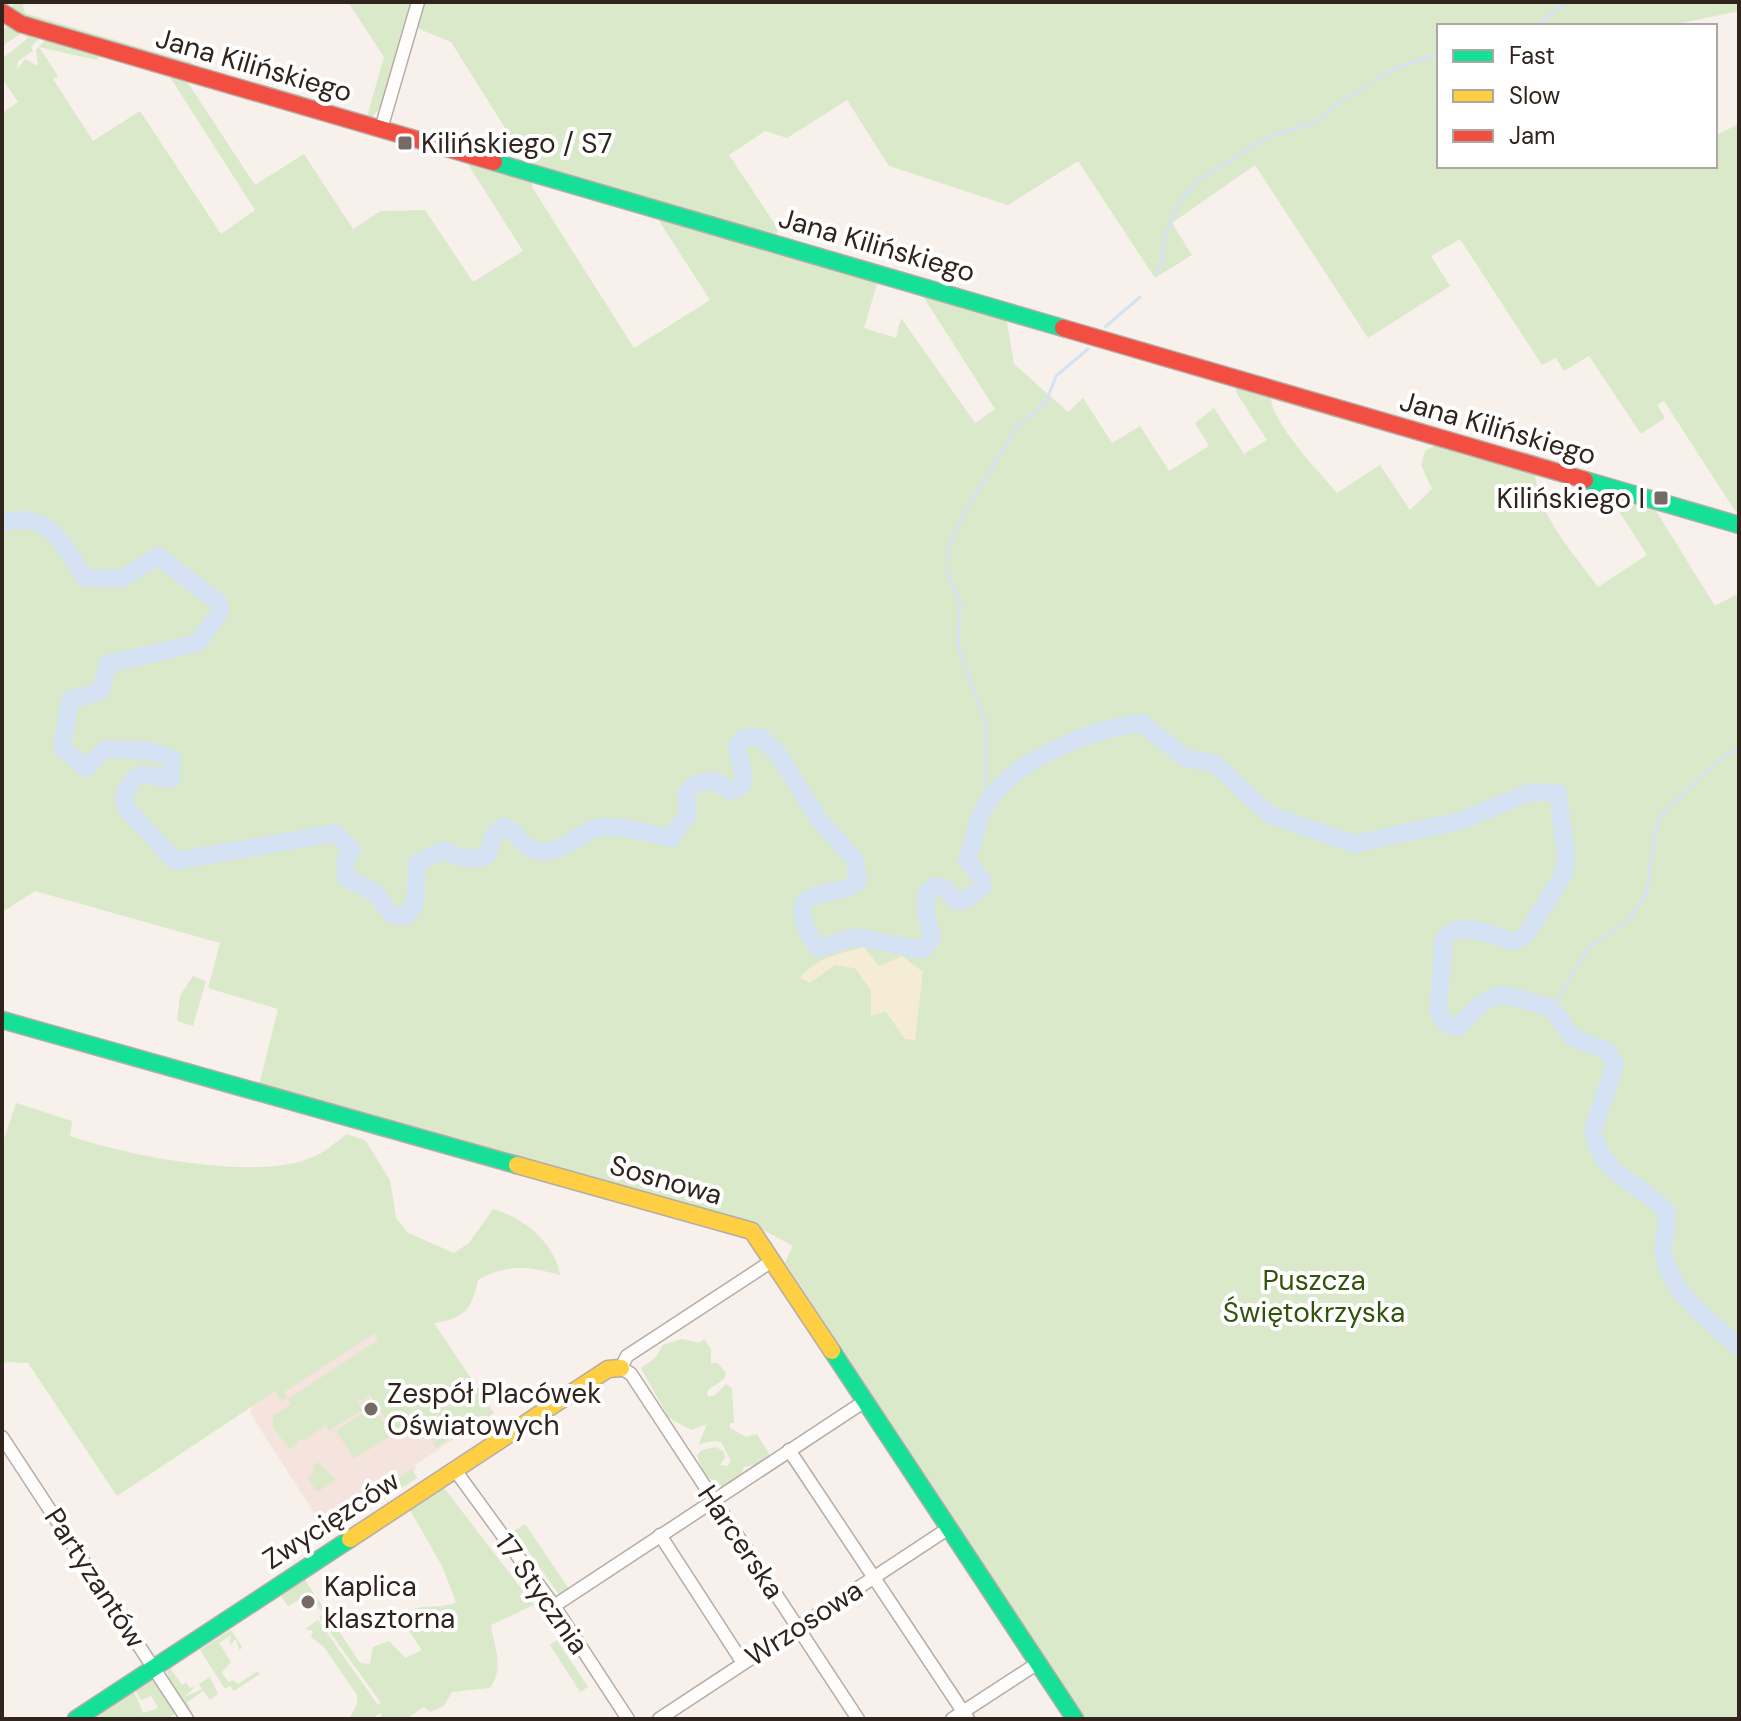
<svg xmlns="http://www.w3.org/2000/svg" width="1741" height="1721" font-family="'DM Sans',sans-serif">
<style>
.education{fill:#f5e4de}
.green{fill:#dae9c9;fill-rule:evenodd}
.sand{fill:#f4ecd5}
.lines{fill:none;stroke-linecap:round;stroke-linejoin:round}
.stream{stroke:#d5e2f3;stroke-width:3}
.river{stroke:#d5e2f3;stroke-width:18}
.street-casing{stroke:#b5aca6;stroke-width:15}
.fast-casing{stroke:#b5aca6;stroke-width:19}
.slow-casing{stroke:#b5aca6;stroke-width:19}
.jam-casing{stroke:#b5aca6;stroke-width:19}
.street{stroke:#fefdfc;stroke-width:12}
.fast{stroke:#16e098;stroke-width:16}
.slow{stroke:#ffcf43;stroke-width:16}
.jam{stroke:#f24e42;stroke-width:16}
.poi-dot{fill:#766b64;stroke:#fff;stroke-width:3}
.labels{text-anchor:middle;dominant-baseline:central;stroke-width:8;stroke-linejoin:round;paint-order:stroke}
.street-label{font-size:28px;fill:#31241c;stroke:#fff}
.poi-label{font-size:28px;fill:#31241c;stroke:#fff;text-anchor:start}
.park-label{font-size:28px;fill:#30550a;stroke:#fff}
</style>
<rect width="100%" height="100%" fill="#f7f0eb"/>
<polygon class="education" points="415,1295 494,1413 457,1424 448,1431 454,1439 415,1465 416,1469 325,1530 250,1413 253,1405"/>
<g class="green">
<polygon points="14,2 22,2 25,13 192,63 190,68 19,19 11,9"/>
<polygon points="348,2 410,2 380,108 370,120 366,120 384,57"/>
<polygon points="423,2 1739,2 1739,11 1667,26 1439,26 1439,166 1652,166 1654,169 1715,166 1715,136 1739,124 1739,517 1664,401 1657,405 1665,418 1641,434 1589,356 1564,371 1556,358 1542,365 1460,239 1431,256 1450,286 1368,338 1255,165 1172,223 1192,255 1155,278 1078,161 1008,205 889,166 847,100 787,138 765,131 729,155 778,229 776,236 529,166 451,42 415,27"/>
<path d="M11,25L42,35L31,47L33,51L18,61L17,70L25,59L38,66L36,50L48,37L100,51L97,60L39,47L58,76L53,79L93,141L140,111L221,234L255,210L168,74L184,77L255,185L304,154L353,229L381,211L425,210L473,282L523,251L466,161L532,179V187L634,348L710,300L656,216L878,280L864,328L896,338L901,318L975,423L995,409L921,293L1006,317L1014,364L1068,412L1083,398L1112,443L1140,426L1169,471L1209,446L1195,423L1214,408L1244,454L1267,440L1236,392V383L1271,394C1268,420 1320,472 1337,493L1380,465L1410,510L1432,489L1421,465L1425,451L1440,443L1535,474C1539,518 1573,552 1598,587L1647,555L1610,497L1656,511L1715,606L1739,593V1719H1083L785,1262L793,1246L759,1228L259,1085L278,1009L208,988L220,943L35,891L2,912V113L18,102L2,78V59L28,38L22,33L2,46V29ZM835,965L879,966L905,1039L856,968Z"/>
<polygon points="193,976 206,981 193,1026 177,1021 180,996"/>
<path d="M16,1103L72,1121L70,1136C129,1156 254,1181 311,1158C324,1153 336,1142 347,1134L365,1140L390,1180L396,1218L408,1233L454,1253L469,1243L493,1209C523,1217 555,1243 560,1275C530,1267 507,1263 478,1280C472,1309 464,1319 434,1323L494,1413L459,1436V1430L453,1429L452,1437L436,1448L433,1443L438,1439L432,1441L429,1437L435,1433L428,1435L423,1420L401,1433H395L370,1395L360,1401L355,1397L362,1410L329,1431L326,1425L303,1441L301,1439L290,1450L273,1428V1416L291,1404L288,1399L378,1340L375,1333L284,1392L287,1398L282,1401L275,1391L117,1496L28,1363L2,1362V1145Z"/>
<polygon points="682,1339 699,1343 704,1339 711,1349 711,1363 718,1363 726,1373 724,1379 708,1390 707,1396 714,1396 726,1384 732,1388 734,1423 730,1423 730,1428 746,1437 757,1434 771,1457 760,1464 744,1467 739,1479 723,1487 703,1474 697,1455 702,1450 716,1447 724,1452 725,1458 720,1465 727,1466 731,1461 721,1442 715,1441 699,1444 707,1424 691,1430 669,1418 641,1368 656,1357 663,1345"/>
<polygon points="368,1398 392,1435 354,1459 336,1431 366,1411 362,1403"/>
<polygon points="318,1462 336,1480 317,1492 307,1477 315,1472 312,1466"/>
<polygon points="412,1469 417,1478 369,1509 364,1509 363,1502"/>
<path d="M444,1488L534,1605L491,1625C494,1648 505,1667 490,1688L452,1692L444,1706L430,1712L423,1707L407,1719H381V1713L371,1719H349L357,1704V1695L324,1647L311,1637L313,1631L305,1629L318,1620L378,1705L381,1703L319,1617L323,1614L309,1594L288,1606L281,1596L305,1580L360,1663L370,1664L373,1647L389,1641L405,1658L422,1650L407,1628L405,1615C418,1601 440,1611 456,1602L442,1566L410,1510Z"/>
<polygon points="525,1524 569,1589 560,1596 514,1531"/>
<polygon points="231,1630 242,1647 240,1650 239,1649 236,1639 229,1646 231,1635 219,1643 231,1662 222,1672 228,1682 233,1680 238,1684 258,1671 260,1674 234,1691 230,1686 225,1689 200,1650"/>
<polygon points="557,1640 588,1687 580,1692 550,1645"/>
<path d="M170,1668L182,1685L186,1683L190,1688L195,1687L184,1697L202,1689L199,1684L210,1677L218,1694L210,1700L203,1691L187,1702L191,1709C177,1700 172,1689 167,1672Z"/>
<polygon points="154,1679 176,1713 168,1719 94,1719 134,1692 143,1713 158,1708 151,1696 141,1700 136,1691"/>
</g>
<path class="sand" d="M864,947L879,966L902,956L923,972L915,1040L905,1039L887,1011L871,1016V991L855,968L835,965L810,983L800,978C817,957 839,954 864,947Z"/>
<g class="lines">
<g class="stream">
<polyline points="1536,26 1567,2"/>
<polyline points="1373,81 1399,67 1439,54"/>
<polyline points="1156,275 1161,266 1165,235 1182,198 1197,181 1268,137 1314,123 1340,102 1368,86"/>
<polyline points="1105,327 1140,297"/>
<polyline points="947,561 949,545 968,507 1017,427 1046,402 1056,376 1088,349"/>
<polyline points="946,568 960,602 958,648 986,723 985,807"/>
<polyline points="1552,1008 1589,947 1628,921 1646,894 1658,819 1720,759 1739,748"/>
</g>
<path class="river" d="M2,523C49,509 62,544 85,578L122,579L158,556L219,603L220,612L198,643L108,664L101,691L70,700L62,748L86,768L106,749L152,751L172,759L171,779C148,777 135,764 124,797L127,809L175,861L335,833L352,850L345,861L346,878L374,892L392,915L406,916L415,903L417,863L443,850C459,857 470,863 487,855L495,833L503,827C518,831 523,849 538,851C565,855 581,829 602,827C622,825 650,834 671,838L688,814L686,795L693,785L712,780L731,791L742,786L744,780L737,746L744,738L760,737L776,751L820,821L855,860L858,882C843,893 832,890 816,895C789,904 808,936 819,948L856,937L922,950L932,939L926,913V894L934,886L945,888L956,901H964L982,887V879L967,860C973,844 976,823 984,808C1011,760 1091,729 1142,723L1185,758L1214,763L1270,815L1354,844L1460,821L1530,792L1558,793L1566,855L1564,874L1526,935L1514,942C1493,936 1460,918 1444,939L1438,1011L1447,1025L1459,1027C1497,983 1499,994 1552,1008L1572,1037L1607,1051L1615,1065L1593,1130C1602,1179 1639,1180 1666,1211C1670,1226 1661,1239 1664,1255C1671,1295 1711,1321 1739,1348"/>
<defs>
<g id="street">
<polyline points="381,129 418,2"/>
<polyline points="772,1261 627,1356 621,1368 631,1374 858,1719"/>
<polyline points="2,1437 187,1719"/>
<polyline points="789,1450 968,1719"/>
<polyline points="455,1470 554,1606 628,1719"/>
<polyline points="660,1535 743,1663"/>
<polyline points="554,1606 865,1401"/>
<polyline points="659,1719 949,1528"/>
<polyline points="952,1719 1038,1663"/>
</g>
<g id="fast">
<polyline points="494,162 1063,328"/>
<polyline points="1585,480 1739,525"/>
<polyline points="2,1020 517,1165"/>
<polyline points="832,1351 1075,1719"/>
<polyline points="76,1719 350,1539"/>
</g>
<g id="slow">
<polyline points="517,1165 752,1231 832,1351"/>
<polyline points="350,1539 608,1369 621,1368"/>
</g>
<g id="jam">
<polyline points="2,12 21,24 494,162"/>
<polyline points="1063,328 1585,480"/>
</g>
</defs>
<use href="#street" class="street-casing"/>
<use href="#fast" class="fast-casing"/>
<use href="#slow" class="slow-casing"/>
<use href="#jam" class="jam-casing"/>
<use href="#street" class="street"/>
<use href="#fast" class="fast"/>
<use href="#slow" class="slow"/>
<use href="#jam" class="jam"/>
</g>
<g class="poi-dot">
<rect x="397" y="135" width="16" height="16" rx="4"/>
<rect x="1653" y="490" width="16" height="16" rx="4"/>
<circle cx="371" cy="1409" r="8"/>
<circle cx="308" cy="1602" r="8"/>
</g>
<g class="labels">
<g class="street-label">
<text transform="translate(254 65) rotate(16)">Jana Kilińskiego</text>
<text transform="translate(877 245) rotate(16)">Jana Kilińskiego</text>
<text transform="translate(1498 428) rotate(16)">Jana Kilińskiego</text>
<text transform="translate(666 1180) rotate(16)">Sosnowa</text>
<text transform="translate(331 1520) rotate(-33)">Zwycięzców</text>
<text transform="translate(741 1542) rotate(56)">Harcerska</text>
<text transform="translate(95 1578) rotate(57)">Partyzantów</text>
<text transform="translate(542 1594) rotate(55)">17 Stycznia</text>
<text transform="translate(804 1623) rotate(-33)">Wrzosowa</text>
</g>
<g class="poi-label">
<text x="421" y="143">Kilińskiego / S7</text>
<text x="1645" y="498" text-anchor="end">Kilińskiego I</text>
<text x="387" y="1393">Zespół Placówek<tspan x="387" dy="32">Oświatowych</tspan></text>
<text x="324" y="1586">Kaplica<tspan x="324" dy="32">klasztorna</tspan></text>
</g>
<g class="park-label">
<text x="1314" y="1280">Puszcza<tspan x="1314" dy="32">Świętokrzyska</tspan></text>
</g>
</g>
<rect width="1741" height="1721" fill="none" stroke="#31241c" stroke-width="8"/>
<rect x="1437" y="24" width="280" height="144" fill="#ffffff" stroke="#ada7a4" stroke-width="2"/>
<rect x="1453" y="50" width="40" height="12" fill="#16e098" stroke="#ada7a4" stroke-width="2"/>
<text x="1509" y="64" font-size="24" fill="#31241c">Fast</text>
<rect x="1453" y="90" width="40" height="12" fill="#ffcf43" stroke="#ada7a4" stroke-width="2"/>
<text x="1509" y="104" font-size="24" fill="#31241c">Slow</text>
<rect x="1453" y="130" width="40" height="12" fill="#f24e42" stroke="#ada7a4" stroke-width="2"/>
<text x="1509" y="144" font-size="24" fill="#31241c">Jam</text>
</svg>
